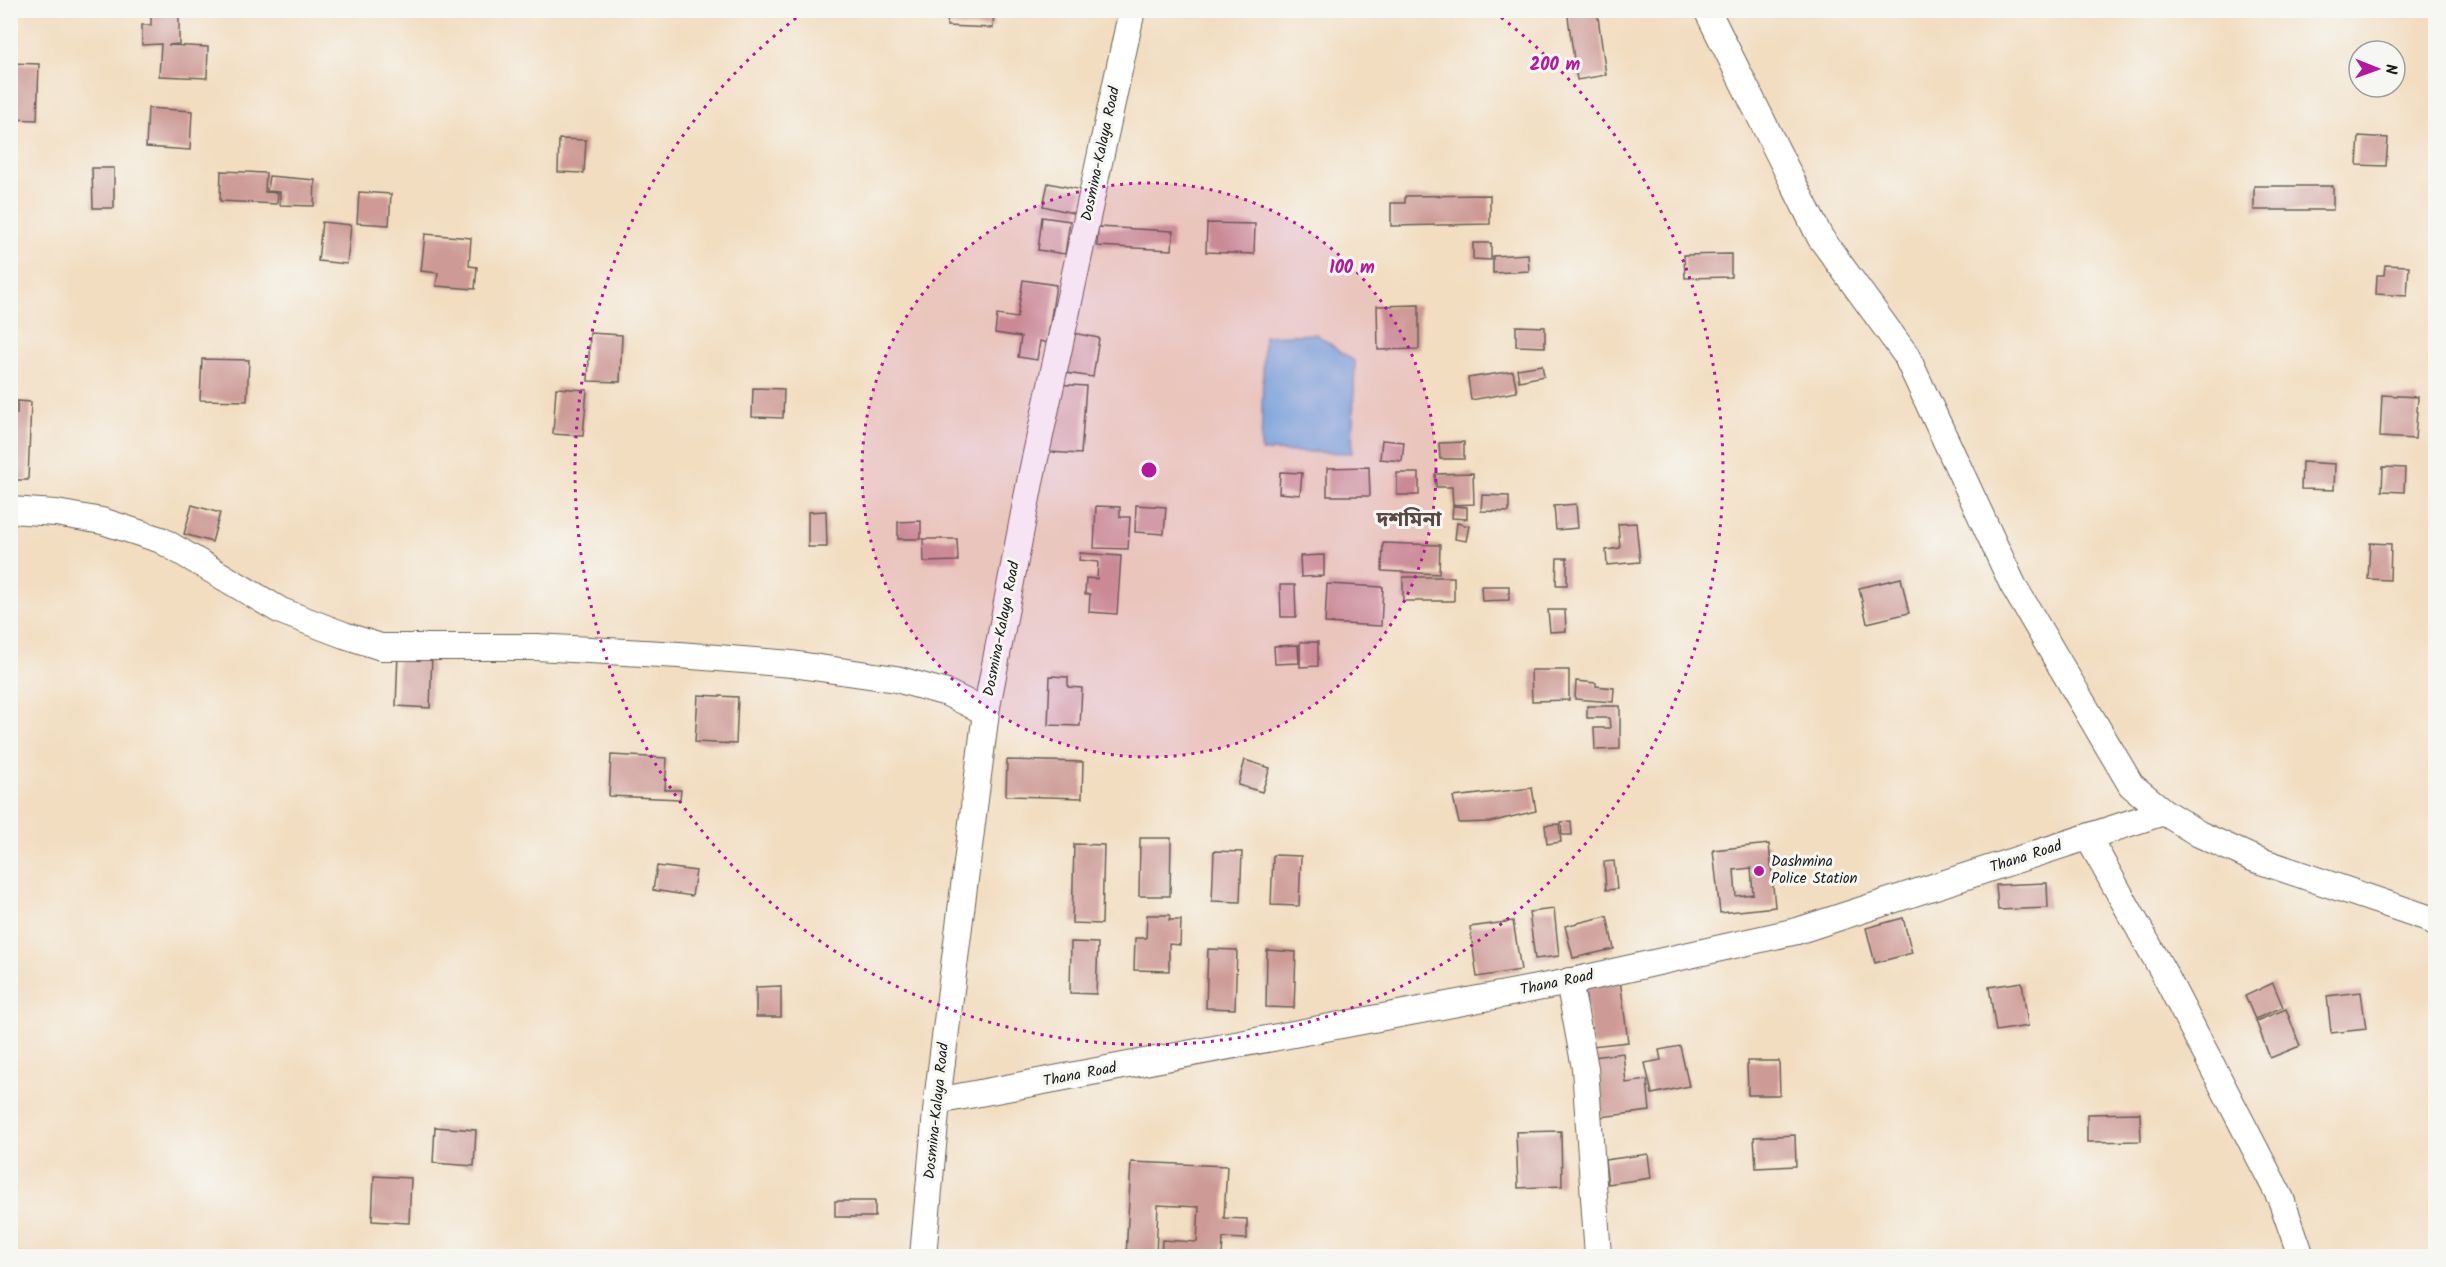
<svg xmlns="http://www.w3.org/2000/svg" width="2446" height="1267" font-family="Kalam,'Noto Sans Bengali',sans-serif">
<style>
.water{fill:#6bb5e4;stroke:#446880;stroke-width:1.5}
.building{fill:#cd9a95;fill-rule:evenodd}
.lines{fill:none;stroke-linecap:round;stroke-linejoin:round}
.minor-casing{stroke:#676055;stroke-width:28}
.minor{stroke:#fff;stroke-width:26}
.ring{fill:none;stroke:#b5179e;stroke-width:3;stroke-dasharray:3 6}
.poi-dot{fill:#b5179e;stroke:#f6f6f2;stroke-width:2}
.labels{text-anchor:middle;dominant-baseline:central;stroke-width:6;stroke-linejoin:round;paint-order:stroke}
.street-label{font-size:15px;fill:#1c1c1c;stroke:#f6f6f2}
.poi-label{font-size:15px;fill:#1c1c1c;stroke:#f6f6f2;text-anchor:start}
.district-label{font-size:21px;font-weight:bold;fill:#5a4846;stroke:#f6f6f2}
.centre{fill:#b5179e;stroke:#f6f6f2;stroke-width:3}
.ring-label{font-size:18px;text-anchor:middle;font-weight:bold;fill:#b5179e;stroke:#f6f6f2;stroke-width:6;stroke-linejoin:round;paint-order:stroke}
</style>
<rect width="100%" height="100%" fill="#f6f6f2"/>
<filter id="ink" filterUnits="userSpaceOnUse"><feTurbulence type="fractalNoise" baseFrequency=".0167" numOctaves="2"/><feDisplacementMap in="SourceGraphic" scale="12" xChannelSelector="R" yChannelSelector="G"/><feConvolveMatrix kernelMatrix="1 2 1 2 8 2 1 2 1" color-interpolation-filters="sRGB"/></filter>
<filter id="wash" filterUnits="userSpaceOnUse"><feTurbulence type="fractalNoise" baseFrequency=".008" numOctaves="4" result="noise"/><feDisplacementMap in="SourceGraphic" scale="24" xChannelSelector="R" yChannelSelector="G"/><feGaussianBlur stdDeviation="1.35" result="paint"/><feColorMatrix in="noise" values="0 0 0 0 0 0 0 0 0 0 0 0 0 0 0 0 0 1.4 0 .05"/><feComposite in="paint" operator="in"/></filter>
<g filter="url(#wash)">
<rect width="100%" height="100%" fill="#f2ddc0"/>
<polygon class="water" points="1316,334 1355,362 1352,453 1261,451 1264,336"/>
<g id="blocks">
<g class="building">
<polygon points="948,10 994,10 993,28 947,26"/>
<polygon points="1567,10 1597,10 1606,75 1577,80"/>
<polygon points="151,12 179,12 179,44 168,45 208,47 207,78 159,76 161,44 142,45 142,25 151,25"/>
<polygon points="10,63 39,64 37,120 10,119"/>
<polygon points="148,108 192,111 190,150 146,147"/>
<polygon points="2359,136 2388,138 2386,166 2357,165"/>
<polygon points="559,139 586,140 584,173 558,172"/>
<polygon points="92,168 114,168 114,208 93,208"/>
<polygon points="221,171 266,173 265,192 278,193 277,204 220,201"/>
<polygon points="269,176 315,180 314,206 280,205 280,192 267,191"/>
<polygon points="1048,183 1082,190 1077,214 1043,206"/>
<rect x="2254" y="186" width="79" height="24"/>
<polygon points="359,192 391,194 389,225 357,223"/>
<polygon points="1490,195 1490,224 1391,226 1391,203 1405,203 1405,196"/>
<polygon points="1042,217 1070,221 1065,254 1038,250"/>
<polygon points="322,222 351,225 347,264 318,261"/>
<polygon points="1207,223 1255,224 1254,254 1206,252"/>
<polygon points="1098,227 1173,231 1172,250 1097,246"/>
<polygon points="425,234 471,238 469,266 477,267 475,289 436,286 438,273 421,271"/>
<polygon points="1473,243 1491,243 1491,260 1473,259"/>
<polygon points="1528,254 1529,271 1493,273 1493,256"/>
<polygon points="1731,254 1731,277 1685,278 1684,255"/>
<polygon points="2385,265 2409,266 2407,296 2376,294 2377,275 2384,275"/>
<polygon points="1023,280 1056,285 1047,343 1040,341 1037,360 1018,357 1021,337 995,333 997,315 1017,318"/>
<polygon points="1419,305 1419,349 1378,350 1377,306"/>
<polygon points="1516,326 1545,327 1545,347 1516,346"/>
<polygon points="590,333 622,335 620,382 588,381"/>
<polygon points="1073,333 1099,338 1093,377 1066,373"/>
<polygon points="202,359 249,360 247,401 200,400"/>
<polygon points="1542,365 1544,376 1519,381 1517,369"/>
<polygon points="1513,371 1517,392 1471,400 1468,378"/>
<polygon points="1054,384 1086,386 1081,454 1049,452"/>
<polygon points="556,388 587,390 583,436 553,434"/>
<polygon points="753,388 784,389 783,418 752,417"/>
<polygon points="2382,395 2418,397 2415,439 2380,437"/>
<polygon points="17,401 31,402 28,480 10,480 10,414 17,414"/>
<polygon points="1382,440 1404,442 1402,461 1380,459"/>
<polygon points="1464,442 1464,459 1440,459 1439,443"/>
<polygon points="2302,462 2335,464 2334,490 2301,489"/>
<polygon points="1369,467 1370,496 1327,496 1327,468"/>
<polygon points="2383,467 2405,468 2404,492 2382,491"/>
<polygon points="1280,472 1302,473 1300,495 1279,493"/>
<rect x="1397" y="473" width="22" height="22"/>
<polygon points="1473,473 1474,504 1453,505 1452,487 1436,487 1435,474"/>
<polygon points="1482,495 1509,496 1509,512 1481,511"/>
<polygon points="1576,504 1578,528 1556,530 1554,506"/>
<polygon points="192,505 220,513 212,542 184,534"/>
<polygon points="1136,505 1166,507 1164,534 1135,532"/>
<polygon points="1096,506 1120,507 1120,517 1130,517 1128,549 1094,548"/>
<polygon points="1453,506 1467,507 1467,519 1452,518"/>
<polygon points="826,511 827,547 808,547 808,512"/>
<polygon points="921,521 921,539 898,539 898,522"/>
<polygon points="1457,523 1469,526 1466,541 1455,539"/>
<polygon points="1636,523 1640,562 1607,565 1606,550 1620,548 1618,524"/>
<polygon points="923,539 957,539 958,561 924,562"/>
<polygon points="1383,543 1440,545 1439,574 1382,571"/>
<polygon points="2370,543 2391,544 2390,580 2368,579"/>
<polygon points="1080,553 1121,556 1117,614 1089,612 1090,594 1085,594 1086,578 1097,579 1098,562 1079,560"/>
<polygon points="1324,555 1324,576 1301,577 1300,556"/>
<polygon points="1557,558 1567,558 1567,585 1556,585"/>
<rect x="1403" y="577" width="51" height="24"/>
<polygon points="1901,578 1909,613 1867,623 1859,588"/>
<polygon points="1327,584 1383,587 1381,626 1325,623"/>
<polygon points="1280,585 1295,585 1296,617 1281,617"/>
<polygon points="1481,586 1509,586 1509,600 1482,601"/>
<polygon points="1548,610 1565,610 1566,631 1550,632"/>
<polygon points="1300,642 1318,642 1318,666 1300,667"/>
<polygon points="1298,645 1299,663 1275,664 1274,646"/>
<polygon points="398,653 432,655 430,708 396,706"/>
<polygon points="1531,670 1569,670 1569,700 1532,701"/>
<polygon points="1050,676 1068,677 1068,687 1082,688 1080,726 1048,725"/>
<polygon points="1576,681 1596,683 1596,686 1614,688 1613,702 1575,699"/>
<polygon points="698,695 738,697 736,744 695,742"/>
<polygon points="1587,706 1620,706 1620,749 1595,750 1594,728 1610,728 1609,718 1587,718"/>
<polygon points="611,755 667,758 665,790 681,790 680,799 609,796"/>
<polygon points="1007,760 1083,762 1082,798 1006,796"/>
<polygon points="1245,760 1270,768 1262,792 1238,785"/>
<polygon points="1532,788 1536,811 1490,822 1459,823 1453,797"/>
<polygon points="1571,821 1572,835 1562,835 1561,822"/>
<polygon points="1559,824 1561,842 1547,844 1545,825"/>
<polygon points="1140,838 1171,838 1170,896 1139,896"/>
<polygon points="1074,844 1104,845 1102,924 1072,923"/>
<path d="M1769,844L1775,907L1720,913L1713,850ZM1751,868L1753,894L1736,896L1734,870Z"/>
<polygon points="1214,851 1242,852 1240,902 1212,901"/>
<polygon points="1273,855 1301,856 1299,906 1271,905"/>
<polygon points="1614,861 1617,889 1606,890 1604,862"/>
<polygon points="657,866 696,871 692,896 653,890"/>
<polygon points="2047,883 2048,908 1998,910 1996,885"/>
<polygon points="1554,909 1559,956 1535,959 1529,912"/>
<polygon points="1147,915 1170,915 1169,920 1181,920 1180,945 1169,944 1169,971 1134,970 1135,938 1146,938"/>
<polygon points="1607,916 1614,949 1573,958 1565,926"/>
<polygon points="1903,918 1912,953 1875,963 1866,928"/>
<polygon points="1513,921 1521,970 1477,977 1470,927"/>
<polygon points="1071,942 1098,943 1096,994 1070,993"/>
<polygon points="1208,949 1237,950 1235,1009 1206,1008"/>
<polygon points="1267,950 1296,952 1294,1008 1266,1007"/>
<polygon points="1620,979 1628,1042 1592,1046 1584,983"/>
<polygon points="2022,982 2028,1026 1996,1031 1989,987"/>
<polygon points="2273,983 2283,1007 2255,1019 2245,996"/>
<polygon points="781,986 781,1017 756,1017 756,987"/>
<polygon points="2361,992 2366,1029 2331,1033 2327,996"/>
<polygon points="2286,1009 2300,1046 2270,1058 2256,1021"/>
<polygon points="1680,1046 1689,1086 1652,1094 1645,1063 1661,1060 1659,1050"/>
<polygon points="1623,1053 1626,1083 1647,1080 1650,1111 1600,1117 1593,1057"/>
<polygon points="1747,1061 1779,1061 1780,1095 1748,1095"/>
<polygon points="2140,1113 2141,1141 2087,1142 2087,1114"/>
<polygon points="435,1127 476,1130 474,1166 433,1163"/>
<polygon points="1561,1131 1562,1186 1518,1188 1516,1132"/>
<polygon points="1795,1135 1796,1166 1756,1168 1754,1137"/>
<polygon points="1648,1154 1651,1178 1608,1184 1605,1160"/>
<polygon points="1131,1162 1227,1166 1224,1218 1247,1219 1247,1239 1223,1238 1222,1256 1161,1256 1162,1240 1197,1242 1199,1207 1158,1205 1156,1256 1126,1256"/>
<polygon points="374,1176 411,1178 409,1223 372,1221"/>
<rect x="835" y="1201" width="40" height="16"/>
</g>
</g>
</g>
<g filter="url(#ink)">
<use href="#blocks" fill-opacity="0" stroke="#676055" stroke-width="1.5"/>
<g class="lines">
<defs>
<g id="minor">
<polyline points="1707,10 1820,237 1906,355 2013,585 2131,785 2164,812 2199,834 2252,858 2428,918 2436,924"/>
<polyline points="10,510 56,513 102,521 161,540 281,611 344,635 381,647 536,647 679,655 792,664 896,679 947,693 986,712"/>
<polyline points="2088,837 2165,975 2281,1199 2301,1256"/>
<polyline points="1569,981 1585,1068 1598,1256"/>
<polyline points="937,1101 1564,983 1797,931 2164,812"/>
<polyline points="923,1256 937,1101 986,712 1031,477 1132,10"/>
</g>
</defs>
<use href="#minor" class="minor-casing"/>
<use href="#minor" class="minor"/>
</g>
</g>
<circle cx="1149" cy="470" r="287" fill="#b5179e" fill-opacity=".12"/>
<g class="ring">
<circle cx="1149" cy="470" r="287"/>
<path d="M1494 12A574 574 0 1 1 804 12"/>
</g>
<circle class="poi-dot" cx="1759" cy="871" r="6"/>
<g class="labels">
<g class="street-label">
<text transform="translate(1101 154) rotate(-78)">Dosmina-Kalaya Road</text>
<text transform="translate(1002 629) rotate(-79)">Dosmina-Kalaya Road</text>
<text transform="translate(2026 857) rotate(-18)">Thana Road</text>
<text transform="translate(1557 983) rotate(-12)">Thana Road</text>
<text transform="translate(1080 1075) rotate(-11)">Thana Road</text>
<text transform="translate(937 1111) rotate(-84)">Dosmina-Kalaya Road</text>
</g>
<g class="poi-label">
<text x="1771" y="862">Dashmina<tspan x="1771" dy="17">Police Station</tspan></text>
</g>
<g class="district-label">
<text x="1409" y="520">দশমিনা</text>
</g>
</g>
<circle cx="1149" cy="470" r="9" class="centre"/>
<g class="ring-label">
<text x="1555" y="70">200 m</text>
<text x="1352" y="273">100 m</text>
</g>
<rect width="2446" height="1267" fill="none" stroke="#f6f6f2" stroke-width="36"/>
<g transform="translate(2377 69) rotate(91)"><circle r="28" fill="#f6f6f2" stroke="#9f9f9c" stroke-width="1.5"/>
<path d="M0-4.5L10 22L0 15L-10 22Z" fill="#b5179e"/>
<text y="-9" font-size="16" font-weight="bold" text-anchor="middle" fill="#1c1c1c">N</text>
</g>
</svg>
